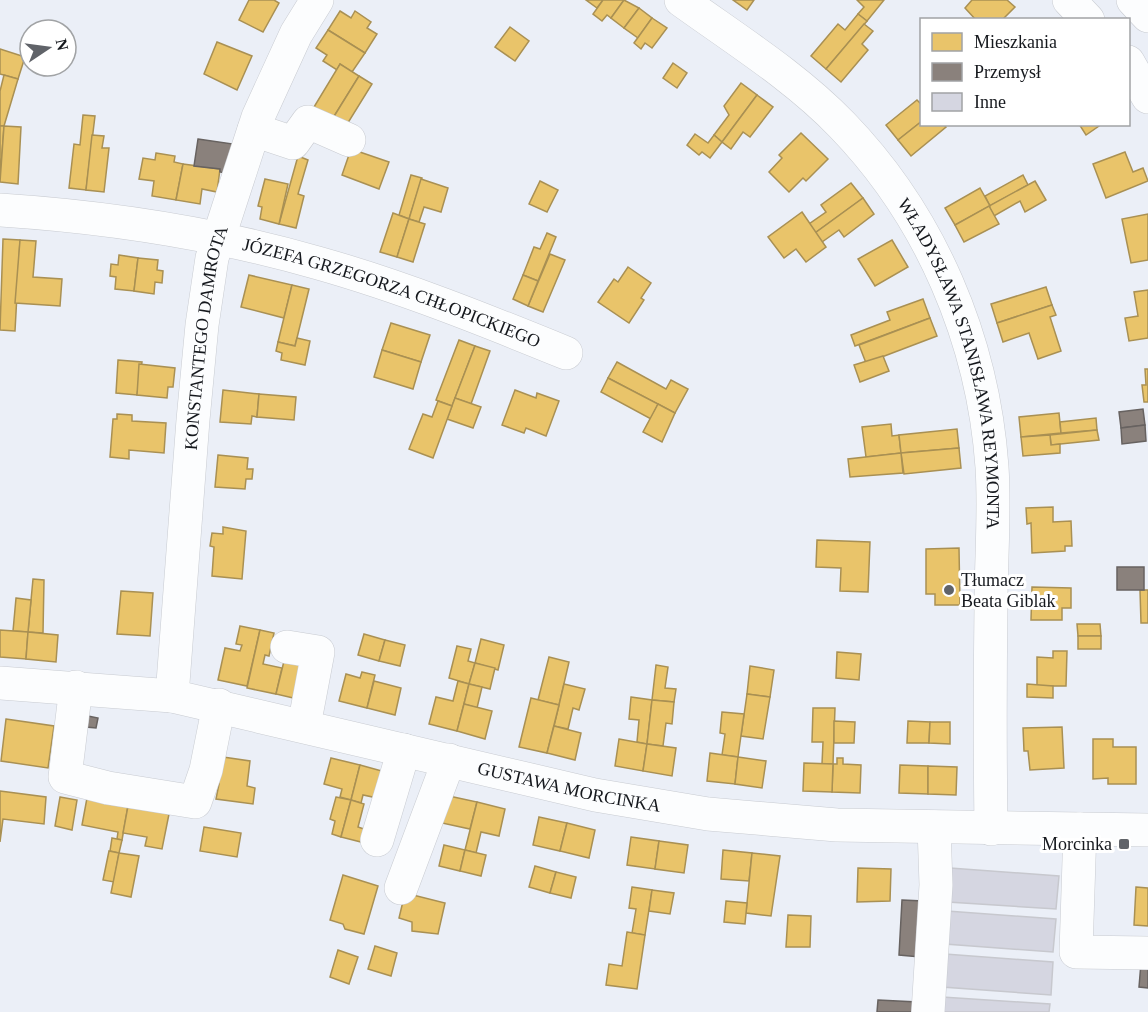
<svg xmlns="http://www.w3.org/2000/svg" width="1148" height="1012" font-family="Georgia,serif">
<style>
.homes{fill:#e9c46a;stroke:#a99053;stroke-width:1.5}
.industry{fill:#8a817c;stroke:#676260;stroke-width:1.5}
.building{fill:#d5d6e1;stroke:#c7c8ce;stroke-width:1.5}
.lines{fill:none;stroke-linecap:round;stroke-linejoin:round}
.minor-casing{stroke:#c8cbd1;stroke-width:34}
.minor{stroke:#fcfdfe;stroke-width:33}
.poi-dot{fill:#606369;stroke:#fff;stroke-width:2}
.labels{text-anchor:middle;dominant-baseline:central;stroke-width:6;stroke-linejoin:round;paint-order:stroke}
.street-label{font-size:18px;fill:#15181d;stroke:#fff}
.poi-label{font-size:18px;fill:#15181d;stroke:#fff;text-anchor:start}
</style>
<rect width="100%" height="100%" fill="#ebeff7"/>
<g class="homes">
<polygon points="249,0 274,0 279,3 263,32 239,20"/>
<polygon points="586,0 603,0 597,8"/>
<polygon points="603,0 624,0 611,18 607,15 602,21 593,14"/>
<polygon points="624,0 639,8 624,28 611,18"/>
<polygon points="733,0 754,0 747,10"/>
<polygon points="857,0 884,0 867,21 858,14 864,7"/>
<polygon points="972,0 1007,0 1015,7 1002,20 976,20 965,8"/>
<polygon points="639,8 652,18 638,38 624,28"/>
<polygon points="340,11 351,18 355,11 371,22 367,28 377,34 365,53 328,30"/>
<polygon points="858,14 867,21 826,69 811,56 838,24 845,30"/>
<polygon points="652,18 667,28 652,48 645,43 641,49 634,43"/>
<polygon points="864,24 873,31 862,44 868,50 841,82 826,69"/>
<polygon points="510,27 529,41 515,61 495,47"/>
<polygon points="328,30 365,53 352,72 340,64 337,70 323,61 327,55 316,48"/>
<polygon points="217,42 252,56 237,90 204,74"/>
<polygon points="0,49 25,57 18,79 0,74"/>
<polygon points="673,63 687,73 677,88 663,78"/>
<polygon points="340,64 359,76 333,118 314,107"/>
<polygon points="4,75 18,79 4,126 0,126 0,91"/>
<polygon points="359,76 372,84 346,126 333,118"/>
<polygon points="741,83 757,95 722,142 714,135 729,115 724,106"/>
<polygon points="757,95 773,107 750,137 743,132 731,149 722,142"/>
<polygon points="917,100 922,105 922,121 898,140 886,125"/>
<polygon points="83,115 95,116 86,190 69,188 74,144 80,145"/>
<polygon points="922,121 922,124 944,124 946,127 911,156 898,140"/>
<polygon points="1079,124 1098,124 1099,126 1086,135"/>
<polygon points="0,126 4,126 0,182"/>
<polygon points="4,126 21,127 18,184 0,182"/>
<polygon points="801,133 828,159 806,181 803,178 789,192 769,172 782,158 779,155"/>
<polygon points="695,134 708,143 714,135 722,142 710,158 702,152 699,155 687,145"/>
<polygon points="92,135 104,136 102,148 109,148 104,192 86,190"/>
<polygon points="351,149 389,162 379,189 342,175"/>
<polygon points="1125,152 1133,172 1143,168 1148,181 1106,198 1093,164"/>
<polygon points="156,153 175,156 174,162 183,164 176,200 152,196 154,181 139,179 143,158 155,160"/>
<polygon points="298,156 308,160 298,194 304,196 296,228 279,224"/>
<polygon points="183,164 220,169 217,192 202,189 200,204 176,200"/>
<polygon points="411,175 422,178 409,219 399,215"/>
<polygon points="1023,175 1028,185 990,206 985,196"/>
<polygon points="265,179 288,184 279,224 260,219 262,207 258,206"/>
<polygon points="421,179 448,188 441,212 424,207 419,222 409,219"/>
<polygon points="540,181 558,190 547,212 529,204"/>
<polygon points="1035,181 1046,200 1025,212 1020,201 994,216 989,206"/>
<polygon points="851,183 863,198 815,233 809,224 826,212 821,205"/>
<polygon points="980,188 990,206 955,225 945,208"/>
<polygon points="863,198 874,214 844,237 839,230 822,242 815,233"/>
<polygon points="989,206 999,224 964,242 955,225"/>
<polygon points="802,212 826,247 806,262 796,249 784,258 768,237"/>
<polygon points="393,213 409,219 397,257 380,252"/>
<polygon points="1148,214 1148,260 1131,263 1122,219"/>
<polygon points="409,219 425,224 413,262 397,257"/>
<polygon points="547,233 556,237 538,281 523,275 534,247 540,249"/>
<polygon points="3,239 20,240 15,331 0,330"/>
<polygon points="20,240 36,241 33,277 62,279 60,306 15,303"/>
<polygon points="892,240 908,267 875,286 858,259"/>
<polygon points="550,254 565,260 543,312 528,306"/>
<polygon points="119,255 138,258 134,291 115,289 116,277 110,276 111,264 118,265"/>
<polygon points="138,258 158,260 157,270 163,271 162,283 155,282 154,294 134,291"/>
<polygon points="628,267 651,283 641,298 644,300 629,323 598,302 614,279 618,282"/>
<polygon points="249,275 292,285 284,318 241,307"/>
<polygon points="523,275 538,281 528,306 513,299"/>
<polygon points="292,285 309,289 295,346 278,342"/>
<polygon points="1046,287 1052,305 997,323 991,304"/>
<polygon points="1148,290 1148,338 1129,341 1125,318 1138,316 1134,292"/>
<polygon points="923,299 930,318 855,346 851,335 890,320 887,312"/>
<polygon points="1052,305 1056,315 1050,317 1061,351 1038,359 1029,333 1003,342 997,323"/>
<polygon points="930,318 937,336 866,363 859,345"/>
<polygon points="391,323 430,335 421,362 382,350"/>
<polygon points="297,338 310,341 305,365 281,360 282,353 276,351 278,342 295,346"/>
<polygon points="459,340 475,346 452,406 436,400"/>
<polygon points="475,346 490,351 471,404 455,398"/>
<polygon points="382,350 421,362 413,389 374,377"/>
<polygon points="883,356 889,371 860,382 854,365"/>
<polygon points="118,360 142,362 137,395 116,393"/>
<polygon points="617,362 666,389 671,380 688,389 675,413 608,378"/>
<polygon points="139,364 175,368 173,387 168,387 167,398 137,395"/>
<polygon points="1145,369 1148,369 1148,402 1144,402 1142,385 1146,385"/>
<polygon points="608,378 658,404 651,419 601,392"/>
<polygon points="223,390 259,394 257,417 252,416 251,424 220,422"/>
<polygon points="515,390 536,398 537,393 559,401 546,436 526,428 524,433 502,425"/>
<polygon points="259,394 296,397 294,420 257,417"/>
<polygon points="455,398 481,407 473,428 447,419"/>
<polygon points="438,401 452,406 433,458 409,449 423,414 432,417"/>
<polygon points="658,404 675,413 662,442 643,432"/>
<polygon points="1059,413 1061,433 1021,437 1019,417"/>
<polygon points="117,414 132,415 132,421 166,423 164,453 129,450 129,459 110,457 113,419 117,419"/>
<polygon points="1096,418 1097,430 1061,433 1060,422"/>
<polygon points="891,424 892,436 899,435 901,453 866,457 862,427"/>
<polygon points="957,429 959,448 901,453 899,435"/>
<polygon points="1097,430 1099,440 1051,445 1050,435"/>
<polygon points="1050,435 1051,445 1060,444 1060,453 1023,456 1021,437"/>
<polygon points="959,448 961,468 904,474 901,453"/>
<polygon points="901,453 903,473 850,477 848,459"/>
<polygon points="218,455 248,458 247,469 253,469 252,479 246,479 245,489 215,487"/>
<polygon points="1053,507 1053,522 1071,521 1072,546 1065,546 1065,551 1032,553 1031,523 1027,524 1026,508"/>
<polygon points="223,527 246,531 242,579 212,576 214,547 210,546 212,533 223,534"/>
<polygon points="817,540 870,542 868,592 840,591 841,568 816,567"/>
<polygon points="959,548 960,605 935,605 935,594 926,594 926,549"/>
<polygon points="33,579 44,580 43,633 28,632"/>
<polygon points="1032,587 1071,588 1071,608 1062,608 1062,620 1031,620"/>
<polygon points="1140,590 1148,590 1148,623 1141,623"/>
<polygon points="121,591 153,593 150,636 117,634"/>
<polygon points="16,598 31,600 28,632 13,631"/>
<polygon points="1077,624 1100,624 1101,636 1078,636"/>
<polygon points="240,626 260,630 247,686 218,680 225,648 240,651 242,645 236,644"/>
<polygon points="0,630 28,632 26,659 0,657"/>
<polygon points="260,630 274,633 269,656 265,655 263,664 282,668 276,694 247,688"/>
<polygon points="28,632 58,635 56,662 26,659"/>
<polygon points="364,634 385,640 379,661 358,655"/>
<rect x="1078" y="636" width="23" height="13"/>
<polygon points="481,639 504,645 498,670 475,663"/>
<polygon points="385,640 405,645 400,666 379,661"/>
<polygon points="457,646 471,649 468,661 475,663 469,684 449,678"/>
<polygon points="1053,651 1067,651 1066,686 1037,686 1037,657 1053,658"/>
<polygon points="837,652 861,654 859,680 836,678"/>
<polygon points="285,657 310,662 302,700 276,694"/>
<polygon points="549,657 569,662 559,705 538,700"/>
<polygon points="475,663 495,668 490,689 469,684"/>
<polygon points="656,665 668,667 665,688 676,689 674,702 652,700"/>
<polygon points="750,666 774,670 770,697 747,694"/>
<polygon points="362,672 375,675 367,708 339,701 346,674 360,678"/>
<polygon points="374,681 401,688 395,715 367,708"/>
<polygon points="458,681 469,684 457,731 429,724 436,697 453,701"/>
<polygon points="469,684 482,687 477,708 464,704"/>
<polygon points="564,684 585,689 579,710 573,708 568,729 554,726"/>
<polygon points="1027,684 1053,686 1053,698 1027,697"/>
<polygon points="747,694 770,697 763,739 741,736"/>
<polygon points="631,697 652,700 647,744 637,742 639,720 629,719"/>
<polygon points="531,698 559,705 547,753 519,747"/>
<polygon points="652,700 674,702 672,724 666,723 663,746 647,744"/>
<polygon points="464,704 492,711 485,739 457,731"/>
<polygon points="813,708 835,708 833,764 822,764 823,742 812,742"/>
<polygon points="722,712 744,714 738,757 722,755 725,734 720,733"/>
<polygon points="6,719 54,726 48,768 1,761"/>
<polygon points="834,721 855,722 854,743 834,743"/>
<polygon points="908,721 930,722 929,743 907,743"/>
<polygon points="930,722 950,722 950,744 929,743"/>
<polygon points="554,726 581,733 575,760 547,753"/>
<polygon points="1062,727 1064,768 1030,770 1028,751 1024,751 1023,728"/>
<polygon points="619,739 647,744 643,771 615,766"/>
<polygon points="1093,739 1113,739 1113,747 1136,747 1136,784 1108,784 1108,778 1093,779"/>
<polygon points="647,744 676,748 672,776 643,771"/>
<polygon points="710,753 738,757 735,784 707,781"/>
<polygon points="223,757 250,761 247,786 255,788 253,804 216,799 219,784 212,783"/>
<polygon points="738,757 766,761 762,788 735,784"/>
<polygon points="331,758 360,765 351,800 340,797 342,789 324,784"/>
<polygon points="837,758 843,758 843,764 861,765 860,793 832,792 833,764 837,764"/>
<polygon points="804,763 833,764 832,792 803,791"/>
<polygon points="360,765 389,773 382,799 363,795 361,803 351,800"/>
<polygon points="900,765 928,766 928,794 899,793"/>
<polygon points="928,766 957,767 956,795 928,794"/>
<polygon points="0,791 46,797 44,824 3,819 0,842"/>
<polygon points="449,796 477,802 470,829 442,823"/>
<polygon points="60,797 77,800 72,830 55,826"/>
<polygon points="336,797 351,800 341,837 332,834 335,821 330,819"/>
<polygon points="87,798 128,806 122,840 117,839 118,832 82,825"/>
<polygon points="351,800 364,804 358,827 364,829 361,842 341,837"/>
<polygon points="477,802 505,809 499,836 481,832 476,853 465,850"/>
<polygon points="128,806 169,814 162,849 145,846 147,837 123,833"/>
<polygon points="539,817 567,823 560,851 533,845"/>
<polygon points="567,823 595,830 589,858 560,851"/>
<polygon points="204,827 241,833 237,857 200,851"/>
<polygon points="631,837 659,841 655,869 627,865"/>
<polygon points="112,838 122,840 119,853 110,851"/>
<polygon points="659,841 688,845 684,873 655,869"/>
<polygon points="444,845 465,850 460,871 439,866"/>
<polygon points="465,850 486,855 481,876 460,871"/>
<polygon points="723,850 752,853 749,881 721,879"/>
<polygon points="109,851 119,853 114,882 103,880"/>
<polygon points="119,853 139,856 131,897 111,893"/>
<polygon points="752,853 780,856 771,916 746,913"/>
<polygon points="535,866 556,872 550,893 529,887"/>
<polygon points="858,868 891,869 890,901 857,902"/>
<polygon points="556,872 576,877 571,898 550,893"/>
<polygon points="343,875 378,886 364,934 345,929 343,924 330,920"/>
<polygon points="632,887 652,890 645,935 632,933 636,909 629,908"/>
<polygon points="1136,887 1148,888 1148,926 1134,925"/>
<polygon points="652,890 674,893 670,914 649,911"/>
<polygon points="405,893 445,903 438,934 412,931 412,922 399,918"/>
<polygon points="726,901 747,903 745,924 724,922"/>
<polygon points="788,915 811,916 810,947 786,947"/>
<polygon points="627,932 645,935 637,989 606,985 609,964 622,966"/>
<polygon points="375,946 397,953 391,976 368,969"/>
<polygon points="338,950 358,957 349,984 330,977"/>
</g>
<g class="industry">
<polygon points="198,139 233,144 225,173 220,172 220,169 194,166"/>
<polygon points="1143,409 1145,425 1121,428 1119,412"/>
<polygon points="1145,425 1146,441 1122,444 1121,428"/>
<rect x="1117" y="567" width="27" height="23"/>
<polygon points="88,716 98,718 96,728 86,727"/>
<polygon points="902,900 923,901 920,957 899,955"/>
<polygon points="1141,963 1148,964 1148,988 1139,987"/>
<polygon points="878,1000 917,1002 917,1012 877,1012"/>
</g>
<g class="building">
<polygon points="950,868 1059,876 1056,909 948,902"/>
<polygon points="947,911 1056,919 1053,952 945,944"/>
<polygon points="945,954 1053,962 1051,995 942,987"/>
<polygon points="942,997 1050,1004 1049,1012 941,1012"/>
</g>
<g class="lines">
<defs>
<g id="minor">
<path id="s1" d="M681,0C735,39 796,77 842,125C931,217 983,340 992,467C995,512 991,559 991,605C990,679 990,754 991,829"/>
<polyline points="1069,0 1088,20"/>
<polyline points="1133,0 1148,16"/>
<polyline points="1128,62 1148,97"/>
<polyline points="254,130 293,143 308,122 349,140"/>
<path id="s2" d="M0,210C107,217 214,233 318,263C403,287 485,320 566,353"/>
<polyline points="287,647 318,652 304,726"/>
<path id="s3" d="M0,683L172,696L595,795L708,814L837,825L1148,830"/>
<polyline points="76,687 65,777 108,788 195,802 206,770 219,705"/>
<path id="s4" d="M172,696L193,420L202,325L212,258L258,117L296,34L317,0"/>
<polyline points="1080,829 1076,952 1148,953"/>
<polyline points="377,840 404,750"/>
<polyline points="401,888 449,760"/>
<polyline points="928,1012 936,885 934,827"/>
</g>
</defs>
<use href="#minor" class="minor-casing"/>
<use href="#minor" class="minor"/>
</g>
<g class="poi-dot">
<circle cx="949" cy="590" r="6"/>
<rect x="1118" y="838" width="12" height="12" rx="3"/>
</g>
<g class="labels">
<g class="street-label">
<text stroke="none"><textPath href="#s2" startOffset="402">JÓZEFA GRZEGORZA CHŁOPICKIEGO</textPath></text>
<text stroke="none"><textPath href="#s4" startOffset="360">KONSTANTEGO DAMROTA</textPath></text>
<text stroke="none"><textPath href="#s1" startOffset="474">WŁADYSŁAWA STANISŁAWA REYMONTA</textPath></text>
<text stroke="none"><textPath href="#s3" startOffset="580">GUSTAWA MORCINKA</textPath></text>
</g>
<g class="poi-label">
<text x="961" y="580">Tłumacz<tspan x="961" dy="21">Beata Giblak</tspan></text>
<text x="1112" y="844" text-anchor="end">Morcinka</text>
</g>
</g>
<rect x="920" y="18" width="210" height="108" fill="#ffffff" stroke="#a1a3a5" stroke-width="1.5"/>
<rect x="932" y="33" width="30" height="18" fill="#e9c46a" stroke="#a1a3a5" stroke-width="1.5"/>
<text x="974" y="48" font-size="18" fill="#15181d">Mieszkania</text>
<rect x="932" y="63" width="30" height="18" fill="#8a817c" stroke="#a1a3a5" stroke-width="1.5"/>
<text x="974" y="78" font-size="18" fill="#15181d">Przemysł</text>
<rect x="932" y="93" width="30" height="18" fill="#d5d6e1" stroke="#a1a3a5" stroke-width="1.5"/>
<text x="974" y="108" font-size="18" fill="#15181d">Inne</text>
<g transform="translate(48 48) rotate(77)"><circle r="28" fill="#ffffff" stroke="#a1a3a5" stroke-width="1.5"/>
<path d="M0-4.5L10 22L0 15L-10 22Z" fill="#606369"/>
<text y="-9" font-size="16" font-weight="bold" text-anchor="middle" fill="#15181d">N</text>
</g>
</svg>
